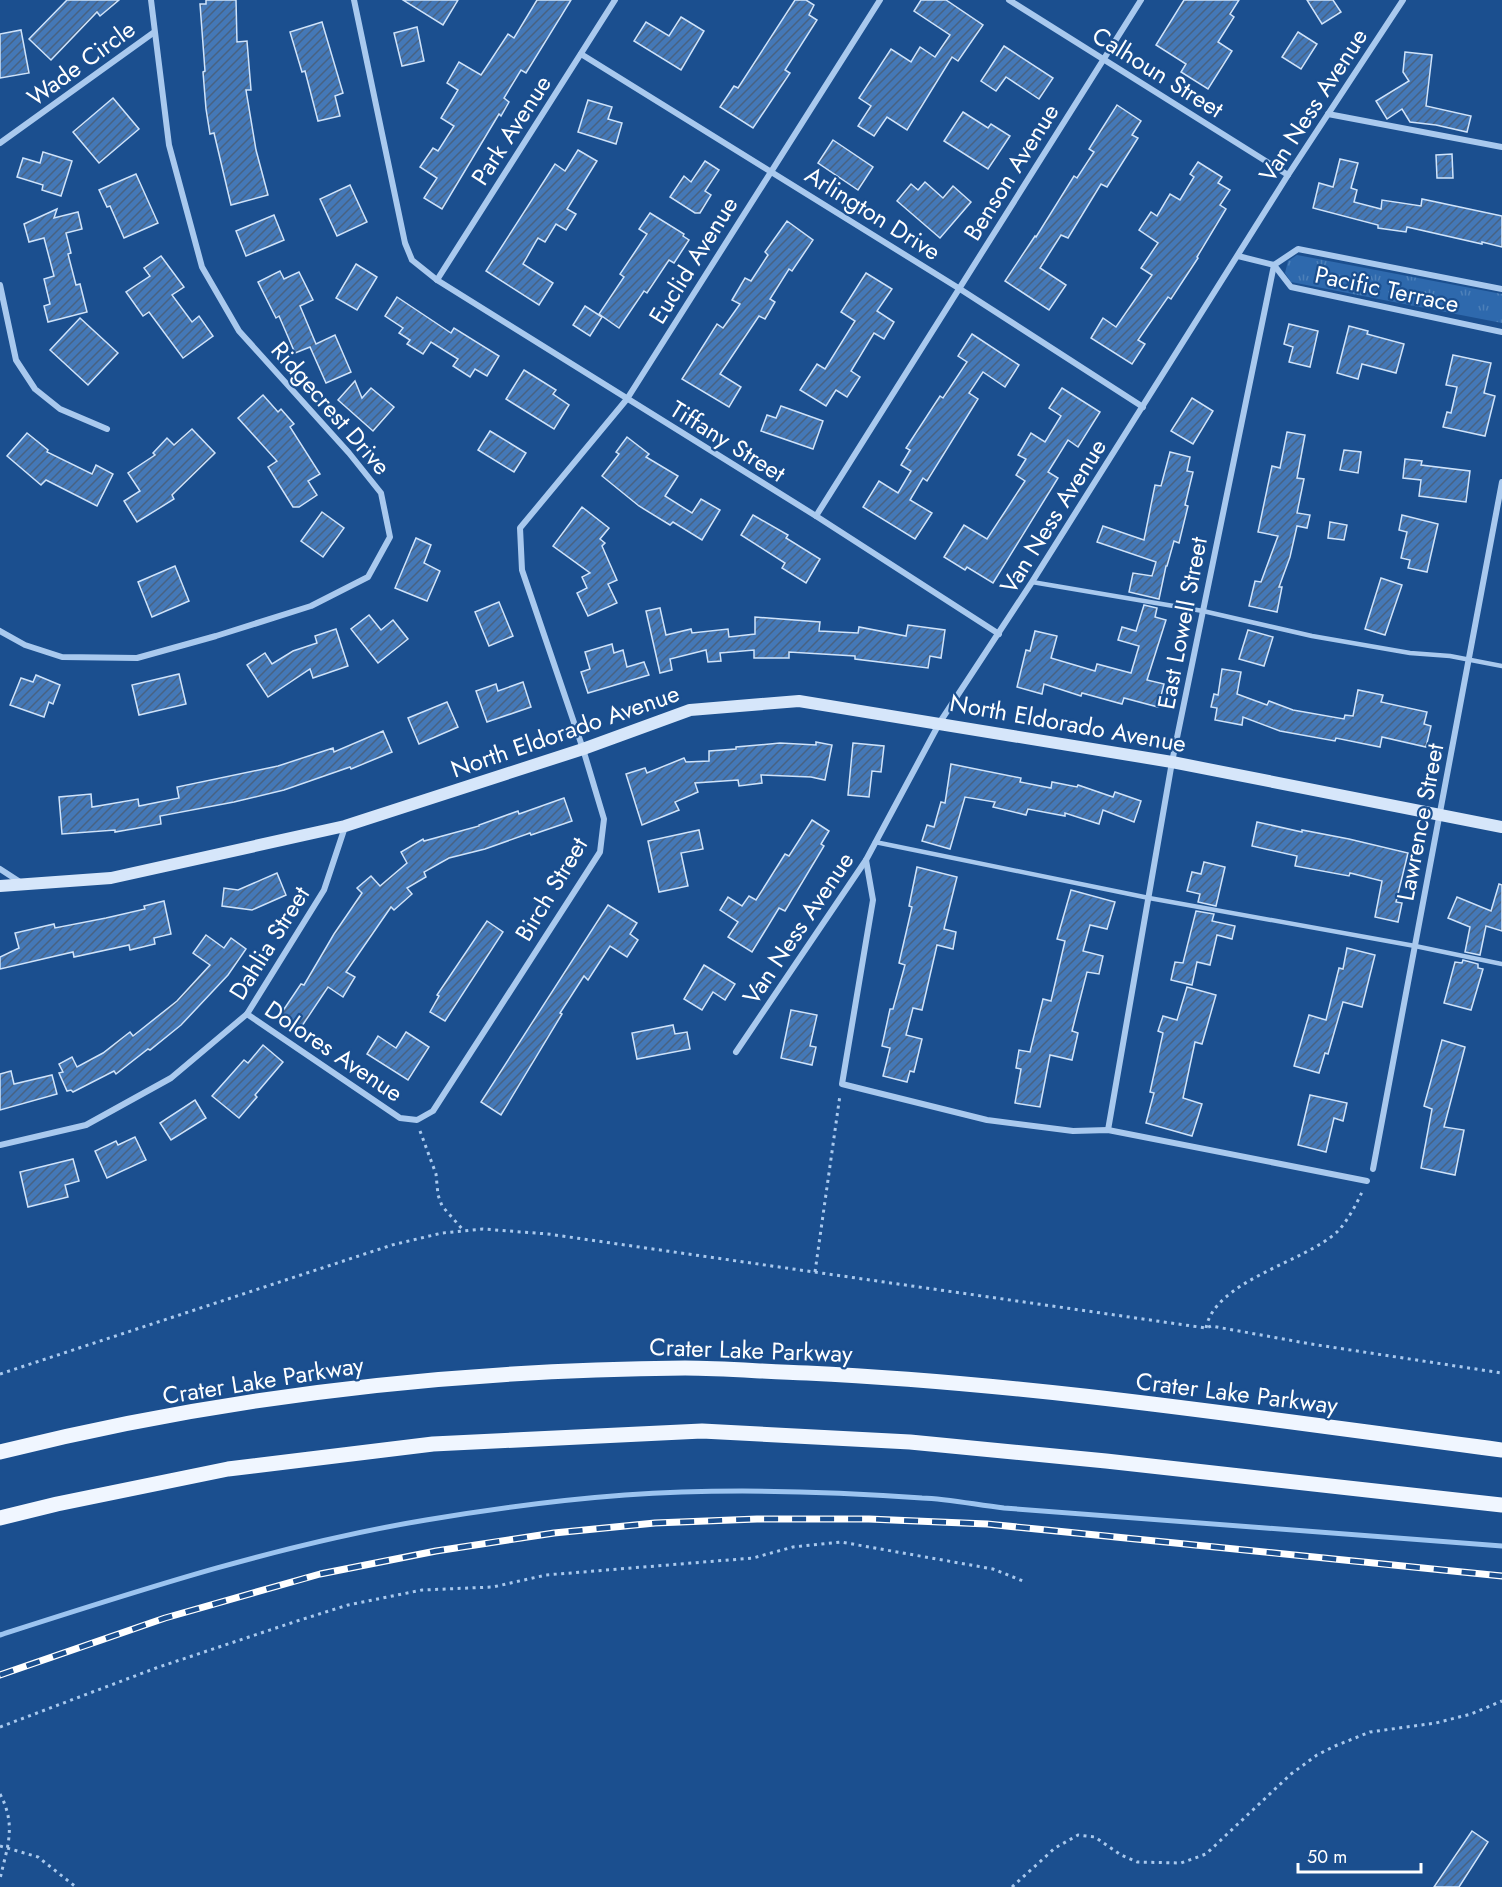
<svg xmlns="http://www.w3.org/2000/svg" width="1502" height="1887" font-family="Jost,sans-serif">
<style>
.grass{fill:url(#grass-tufts)}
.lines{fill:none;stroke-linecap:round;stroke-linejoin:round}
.stream{stroke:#9cc4f0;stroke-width:5}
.building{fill:url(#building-hatch);stroke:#cfe3fa;stroke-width:1.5}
.path{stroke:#a9c9ee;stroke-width:3;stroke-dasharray:3 4.5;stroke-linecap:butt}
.lane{stroke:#a9c9ee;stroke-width:4.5}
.street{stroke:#a9c9ee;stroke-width:6}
.secondary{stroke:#d6e6fa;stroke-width:12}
.primary{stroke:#f0f6ff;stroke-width:15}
.rail-casing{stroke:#fff;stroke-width:7}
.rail{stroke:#1b4f8f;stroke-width:4.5;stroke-dasharray:14;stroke-linecap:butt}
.labels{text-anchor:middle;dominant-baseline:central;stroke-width:4.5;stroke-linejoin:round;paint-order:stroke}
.street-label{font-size:24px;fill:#fff;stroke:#1b4f8f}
</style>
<defs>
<pattern id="grass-tufts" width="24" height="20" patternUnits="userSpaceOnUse" patternTransform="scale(1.5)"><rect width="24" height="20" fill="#2e69ad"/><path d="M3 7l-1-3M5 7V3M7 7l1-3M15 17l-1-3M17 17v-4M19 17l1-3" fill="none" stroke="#4d80b9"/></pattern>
<pattern id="building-hatch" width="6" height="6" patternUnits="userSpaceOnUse" patternTransform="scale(1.5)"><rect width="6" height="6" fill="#4478b7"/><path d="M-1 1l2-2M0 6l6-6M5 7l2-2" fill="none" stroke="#486282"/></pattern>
</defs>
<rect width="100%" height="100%" fill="#1b4f8f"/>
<polygon class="grass" points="1297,255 1502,294 1502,323 1291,282 1285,273 1288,261"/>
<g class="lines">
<path class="stream" d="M0,1635C140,1590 281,1544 426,1520C491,1509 558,1500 625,1495C723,1488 824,1491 922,1498C949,1499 977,1505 1004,1508L1502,1546"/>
</g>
<g class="building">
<polygon points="67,0 119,0 100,16 97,12 51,60 29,39"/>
<polygon points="206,0 236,0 237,42 247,41 251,90 246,90 256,150 268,195 231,205 214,133 210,134 206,109 203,72 205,71 200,4 206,4"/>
<polygon points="403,0 458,0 443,25"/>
<polygon points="537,0 571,0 526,73 521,70 504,98 509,102 501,116 499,114 442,209 424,198 437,178 420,167 433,148 438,151 454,126 441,118 458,90 447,83 459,62 481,75 508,34 514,38"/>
<polygon points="795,0 806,0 814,5 809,15 817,20 785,70 790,73 753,128 720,107 734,86 738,88"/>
<polygon points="921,0 946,0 983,25 958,61 952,57 907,130 887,117 874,136 858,126 871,106 859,98 891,49 911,62 920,47 935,57 950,35 914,11"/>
<polygon points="1184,0 1239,0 1230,14 1234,17 1218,42 1232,51 1208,89 1181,72 1186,64 1156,45"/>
<polygon points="1307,0 1333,0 1341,12 1322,24"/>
<polygon points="681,17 704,31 681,70 634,41 646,22 669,36"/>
<polygon points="322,22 343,93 335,96 340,116 318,121 305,71 302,72 290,32"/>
<polygon points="417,27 424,61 402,66 394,33"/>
<polygon points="21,30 29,73 0,78 0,34"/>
<polygon points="1298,32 1317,44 1301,69 1282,57"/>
<polygon points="1004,46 1053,78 1039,99 1006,77 996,91 981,81"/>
<polygon points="1405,52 1432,55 1426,106 1471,116 1467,132 1436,125 1410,122 1402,109 1387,119 1376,101 1409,81 1403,72"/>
<polygon points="113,98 139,129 99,163 73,132"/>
<polygon points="588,100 612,107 608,119 622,123 616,144 578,132"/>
<polygon points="1117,105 1141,121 1132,135 1138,138 1107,187 1101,184 1068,238 1061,235 1040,268 1066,285 1049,310 1005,281 1035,236 1036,237 1074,176 1077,178 1094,152 1089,149"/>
<polygon points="963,112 988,128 991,124 1010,136 988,169 944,141"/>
<polygon points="833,140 873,167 858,190 818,163"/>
<polygon points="578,150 597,161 567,209 576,214 566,230 556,224 545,242 538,238 523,264 553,283 539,305 486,271 555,164 565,171"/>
<polygon points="43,152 72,161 61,196 42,190 43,185 17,177 23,158 40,163"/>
<polygon points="1452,154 1453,178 1437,178 1436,155"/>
<polygon points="1340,159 1358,163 1351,188 1357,190 1354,202 1381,209 1382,200 1421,206 1422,199 1502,216 1502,247 1482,242 1482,244 1407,227 1406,232 1378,228 1378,225 1313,208 1319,183 1333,187"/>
<polygon points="705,161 719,170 705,191 711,195 700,213 695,213 670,197 684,176 691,182"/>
<polygon points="1198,162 1222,177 1218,183 1230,190 1220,205 1226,209 1197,257 1198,258 1171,299 1168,297 1138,340 1145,344 1132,364 1091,338 1103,318 1116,327 1152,275 1141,268 1158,243 1139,230 1151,212 1157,216 1170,194 1180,200 1194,177 1190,174"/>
<polygon points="136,174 158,223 124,238 110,206 107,207 99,190"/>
<polygon points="925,182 943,198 953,186 971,202 940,238 897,201 911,184 918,190"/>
<polygon points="350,185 367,222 337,236 320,199"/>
<polygon points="57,209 54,218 78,212 82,229 66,233 71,253 68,254 76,285 80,284 87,312 48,322 44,306 50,304 44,279 54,276 44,238 29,242 24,224"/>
<polygon points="650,213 684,234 683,236 689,240 674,263 669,260 647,293 644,291 619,328 599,314 624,277 620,274 647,234 639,229"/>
<polygon points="274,215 284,240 246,256 236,231"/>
<polygon points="787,221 813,240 792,271 789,269 770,299 775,302 765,319 759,316 720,374 741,387 729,407 682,379 717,324 723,328 740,304 732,300 745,278 751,281 768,255 765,252"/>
<polygon points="161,256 184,287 172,295 192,322 199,316 213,336 183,358 149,312 143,316 126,292 150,276 144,268"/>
<polygon points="356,264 377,277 357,310 336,298"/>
<polygon points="280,271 284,279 299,272 313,300 300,306 316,344 335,335 351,372 326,383 310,347 295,353 279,316 276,318 258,282"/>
<polygon points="866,273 892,289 877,311 894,322 884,339 874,333 851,371 860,377 847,397 836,390 826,406 800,390 817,364 825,369 855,321 841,312"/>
<polygon points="397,297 451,333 454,328 499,356 487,376 475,369 470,377 453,366 458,359 431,342 423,354 407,344 410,340 399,333 403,328 385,316"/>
<polygon points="585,306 602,317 590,336 573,325"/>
<polygon points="80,318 118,353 88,385 50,350"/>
<polygon points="1289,324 1318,331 1310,367 1289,362 1293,347 1284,344"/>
<polygon points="1349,326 1368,331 1367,334 1404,344 1396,373 1362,364 1358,379 1337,373"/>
<polygon points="972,334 1019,365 1005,387 983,372 969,393 978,399 927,481 923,478 910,500 932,513 915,539 863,507 879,481 898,493 911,471 901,465 910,450 906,448 940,396 943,398 967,362 958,356"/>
<polygon points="1453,355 1491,363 1484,393 1495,396 1485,436 1443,427 1447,412 1451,413 1457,387 1446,385"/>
<polygon points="524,370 556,390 553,394 569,405 554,429 506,399"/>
<polygon points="355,381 362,398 371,388 394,407 373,431 338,400"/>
<polygon points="1062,388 1100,412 1078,447 1068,440 1048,472 1058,478 993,583 967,567 965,570 944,557 964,525 987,539 1025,481 1016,475 1026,459 1018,455 1031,433 1045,442 1061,416 1049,408"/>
<polygon points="263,395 278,412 281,409 294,424 290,427 320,474 308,481 317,495 299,507 293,507 268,467 277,461 238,418"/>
<polygon points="1192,398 1213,411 1193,444 1171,431"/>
<polygon points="781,406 823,421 813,449 761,431 767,415 776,418"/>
<polygon points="192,429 215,453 172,495 174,499 137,522 124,501 140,491 128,473 155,455 153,453 167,438 174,445"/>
<polygon points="490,431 526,453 514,472 478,450"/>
<polygon points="1287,432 1305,435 1297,478 1304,479 1297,513 1310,515 1307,528 1297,526 1290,557 1279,587 1282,587 1277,612 1249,606 1255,581 1261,582 1278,536 1258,532 1272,466 1280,468"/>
<polygon points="27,433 48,450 47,452 92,474 96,465 113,474 97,506 46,480 41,485 7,456"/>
<polygon points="627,437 649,454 646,457 678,476 665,496 692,513 701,499 720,510 702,540 673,522 670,525 639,506 602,476 619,454 616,452"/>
<polygon points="1344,450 1361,452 1358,473 1340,470"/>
<polygon points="1170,452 1190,457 1187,471 1193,472 1185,505 1188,506 1179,543 1174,541 1167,566 1166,566 1159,599 1129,592 1133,573 1152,576 1156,562 1097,542 1103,526 1144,540 1155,485 1161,486"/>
<polygon points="1405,459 1422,461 1421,465 1470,471 1466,502 1419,496 1421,480 1403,478"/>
<polygon points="582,507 609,528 600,539 605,543 602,546 617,580 608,584 617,603 588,616 577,593 587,588 582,577 590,573 553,546"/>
<polygon points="322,512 344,528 323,557 301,541"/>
<polygon points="753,515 788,535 786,538 820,559 806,583 782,568 785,563 741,535"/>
<polygon points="1402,515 1438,524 1427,572 1408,568 1410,560 1401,558 1407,532 1399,530"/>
<polygon points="1330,522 1347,525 1344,540 1328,538"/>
<polygon points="416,538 431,545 424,563 440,571 427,601 395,588"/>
<polygon points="175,566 189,601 152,617 138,582"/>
<polygon points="1381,578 1402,585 1385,635 1365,629"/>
<polygon points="499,602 513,636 489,646 475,612"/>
<polygon points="1144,605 1157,608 1155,617 1166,620 1147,680 1164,684 1158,707 1124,698 1122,704 1082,693 1081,696 1044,684 1042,694 1017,687 1026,650 1030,651 1035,631 1057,636 1051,658 1095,671 1097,664 1131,673 1139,646 1118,640 1122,627 1136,631"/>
<polygon points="660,608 666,635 691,629 692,633 728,629 729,637 755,634 755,617 820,622 819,631 858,633 859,627 906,636 908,625 945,630 941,658 930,656 928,668 855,659 855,656 789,652 789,658 754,658 754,650 720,653 721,661 708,662 706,650 670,659 672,670 660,673 646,611"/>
<polygon points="369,615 381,630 393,620 408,639 378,663 351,629"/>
<polygon points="336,629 348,666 313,678 310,669 268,697 247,665 265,653 272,664 293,651 317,643 315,636"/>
<polygon points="1248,630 1273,637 1264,666 1239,659"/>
<polygon points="612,644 614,653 623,650 627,667 644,662 649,675 588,693 581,672 590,669 585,652"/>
<polygon points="1222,669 1241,672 1237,694 1267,705 1269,701 1293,710 1344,719 1345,715 1353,716 1358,690 1383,695 1381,702 1427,712 1424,724 1431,726 1426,747 1382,737 1380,747 1336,738 1335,741 1280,731 1243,717 1242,725 1215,720 1217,708 1211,707 1214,694 1218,695"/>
<polygon points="179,674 186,704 139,715 132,685"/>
<polygon points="36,675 60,685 53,704 49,702 44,717 10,705 21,678 33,682"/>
<polygon points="523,682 531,707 487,722 476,691 496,684 498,691"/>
<polygon points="447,702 458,727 419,744 408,718"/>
<polygon points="383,731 392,752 351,769 350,767 284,790 234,802 160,816 161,824 115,832 115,830 62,834 59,797 91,794 92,807 138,799 139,806 179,798 177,787 278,766 333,748 334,752"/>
<polygon points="816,742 832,745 825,780 811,777 761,775 762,783 739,786 738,780 695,783 698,792 675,802 679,810 642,825 626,774 645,768 647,773 684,758 686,762 709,761 709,751 736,749 736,747 780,743 816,745"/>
<polygon points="853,743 884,746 881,772 872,771 869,797 848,795"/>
<polygon points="951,764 1021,778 1020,782 1051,788 1052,782 1077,787 1078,785 1113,797 1115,792 1141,801 1134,822 1103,810 1099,824 1065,813 1065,816 1028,809 1026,815 993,807 995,802 965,797 950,849 922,841 927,825 934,827 941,802 945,803"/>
<polygon points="564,798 572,821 531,835 530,833 485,849 449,858 424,872 426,877 407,888 412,894 394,910 391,907 346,972 355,977 343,997 328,987 300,1029 280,1015 301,984 304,985 334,934 362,893 357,888 371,876 380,886 407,863 401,852 423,839 424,841 479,826 479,825 518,811 519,814"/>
<polygon points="812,820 829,831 821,844 824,846 785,911 779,908 752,952 728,937 738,922 720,910 728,897 742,906 749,896 756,900 785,854 789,856"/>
<polygon points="1257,822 1302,832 1302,830 1349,839 1408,853 1396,902 1402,903 1398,922 1375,917 1382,881 1350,873 1349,876 1295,866 1297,856 1252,846"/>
<polygon points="699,830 703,849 681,853 688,886 659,892 648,841"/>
<polygon points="1204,862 1225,867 1216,906 1198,902 1200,894 1187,891 1192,872 1201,874"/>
<polygon points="917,867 957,877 944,929 956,932 953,949 937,945 922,1010 913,1008 906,1035 922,1039 914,1072 910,1071 907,1082 883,1076 890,1048 882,1046 890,1009 893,1009 905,965 899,963 912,907 909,906"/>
<polygon points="277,873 286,895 252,910 222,906 224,888 238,890"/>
<polygon points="1499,884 1502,885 1502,931 1486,926 1480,955 1465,952 1470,927 1448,918 1457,897 1491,911"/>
<polygon points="1071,890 1115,902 1107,929 1090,925 1083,951 1103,956 1099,974 1087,972 1072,1031 1078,1033 1072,1060 1050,1055 1040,1107 1015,1103 1021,1069 1016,1068 1019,1050 1030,1052 1043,999 1051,1001 1065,941 1057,939"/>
<polygon points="164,901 171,934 154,938 155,944 130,950 129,945 74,957 73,952 0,969 0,957 19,948 15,933 54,924 55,928 106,918 145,909 144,906"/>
<polygon points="608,905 637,923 630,934 638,940 627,957 610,946 588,980 584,976 560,1013 562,1014 501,1115 481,1102"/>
<polygon points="1196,911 1214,914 1212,921 1235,926 1232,939 1217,935 1210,965 1197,962 1192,985 1171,980 1175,962 1183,963"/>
<polygon points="487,921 503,932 445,1021 430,1012 439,996 437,995"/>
<polygon points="206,935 224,948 231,938 246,949 228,975 181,1025 150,1050 148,1049 116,1074 114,1071 73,1092 71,1090 67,1091 59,1073 63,1072 59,1064 72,1057 77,1067 103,1053 130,1032 133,1036 177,1001 210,965 193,953"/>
<polygon points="1347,948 1375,955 1362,1007 1343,1002 1328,1054 1325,1053 1319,1073 1294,1066 1309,1015 1326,1020 1339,968 1343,969"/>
<polygon points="1463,960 1478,964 1478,968 1483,969 1471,1010 1444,1003 1455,962 1462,963"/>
<polygon points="704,965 735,984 725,1000 713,992 702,1010 684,999"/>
<polygon points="1187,987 1216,995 1202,1044 1195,1042 1183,1098 1202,1104 1192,1136 1146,1123 1154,1093 1150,1092 1163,1033 1158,1031 1163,1016 1177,1020"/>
<polygon points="791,1010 817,1015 810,1046 816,1047 812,1065 781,1058"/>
<polygon points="673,1025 675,1034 687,1032 690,1049 637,1059 632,1033"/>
<polygon points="406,1032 429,1047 408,1080 367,1054 378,1036 396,1048"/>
<polygon points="1442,1040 1465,1047 1444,1127 1464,1130 1455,1175 1421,1168 1432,1109 1424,1106"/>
<polygon points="263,1045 283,1062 255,1095 257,1097 239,1118 212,1096 244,1060 248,1063"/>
<polygon points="11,1071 14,1084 52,1075 57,1094 0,1110 0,1074"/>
<polygon points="1310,1095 1347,1103 1343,1121 1334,1118 1326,1152 1298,1145"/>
<polygon points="195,1100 206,1118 171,1140 160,1123"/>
<polygon points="135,1137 146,1160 107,1178 95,1151 116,1141 118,1145"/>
<polygon points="73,1159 79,1181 65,1185 68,1197 28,1207 20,1172"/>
<polygon points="1472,1831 1488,1842 1459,1887 1434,1887"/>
</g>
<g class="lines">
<g class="path">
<polyline points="420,1131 436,1174 438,1195 442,1206 464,1231"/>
<polyline points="815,1272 840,1095"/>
<path d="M1206,1328C1215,1280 1306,1262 1338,1231C1348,1220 1356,1205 1362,1192"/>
<polyline points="0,1374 392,1245 442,1233 483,1229 548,1234 1206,1328 1211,1326 1311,1344 1502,1373"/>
<polyline points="0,1727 156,1668 294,1622 348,1605 422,1590 493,1587 546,1575 753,1558 793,1547 841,1542 993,1569 1023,1581"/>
<path d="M0,1794C17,1826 7,1847 0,1879"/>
<polyline points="0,1846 38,1857 76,1887"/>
<polyline points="1012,1887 1055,1848 1078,1835 1095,1837 1121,1855 1137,1862 1181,1863 1206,1854 1291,1774 1317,1755 1335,1746 1370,1732 1436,1723 1471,1714 1502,1701"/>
</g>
<g class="lane">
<polyline points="1032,582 1203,611 1312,636 1410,653 1450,656 1502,666"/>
<polyline points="875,842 1149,898 1415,946 1502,964"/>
</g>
<g class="street">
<polyline points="354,0 405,243 412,260 437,280 816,516 999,634"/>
<polyline points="1009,0 1288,175"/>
<polyline points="581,54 960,289 1143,407"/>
<polyline points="1328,114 1502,147"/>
<polyline points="0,143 153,33"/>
<polyline points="1238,256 1274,265 1291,287 1502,332"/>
<polyline points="1274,265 1298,249 1502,289"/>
<polyline points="437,280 615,0"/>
<polyline points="0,285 16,360 35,389 60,409 107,429"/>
<polyline points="816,516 1141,0"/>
<polyline points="0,631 25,645 62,657 137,658 216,636 311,606 368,577 390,537 381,493 349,453 239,331 202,267 169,145 151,0"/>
<polyline points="866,860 873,900 842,1084 987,1120 1073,1131 1108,1130 1367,1181"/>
<polyline points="0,869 20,882"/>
<polyline points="247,1014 400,1118 417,1120 433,1111 600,852 604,819 583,749 522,570 520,528 627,399 880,0"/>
<polyline points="736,1052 866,860 940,722 1032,582 1288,175 1403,0"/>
<polyline points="1108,1130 1172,762 1274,265"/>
<polyline points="0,1145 86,1125 171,1078 247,1014 324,890 345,827"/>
<polyline points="1373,1169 1502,482"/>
</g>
<polyline class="secondary" points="0,886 111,878 345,826 583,749 690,710 799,701 1172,762 1502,827"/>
<g class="primary">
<path d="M0,1452C223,1396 456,1370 685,1368C726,1368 767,1372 807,1373C1040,1384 1271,1420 1502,1450"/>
<polyline points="0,1518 57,1504 228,1469 433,1444 702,1431 910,1442 1106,1461 1502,1505"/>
</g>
<defs>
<polyline id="rail" points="0,1675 165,1618 320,1574 436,1551 554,1533 655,1523 757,1519 869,1519 987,1524 1502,1576"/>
</defs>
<use href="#rail" class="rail-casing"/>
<use href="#rail" class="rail"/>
</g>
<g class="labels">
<g class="street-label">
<text transform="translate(81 63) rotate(-36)">Wade Circle</text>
<text transform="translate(1158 72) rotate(32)">Calhoun Street</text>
<text transform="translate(1313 105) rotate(-57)">Van Ness Avenue</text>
<text transform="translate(511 130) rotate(-57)">Park Avenue</text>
<text transform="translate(1011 172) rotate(-58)">Benson Avenue</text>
<text transform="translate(873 213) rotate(32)">Arlington Drive</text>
<text transform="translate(693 260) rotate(-58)">Euclid Avenue</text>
<text transform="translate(1387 289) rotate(12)">Pacific Terrace</text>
<text transform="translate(331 408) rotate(49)">Ridgecrest Drive</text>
<text transform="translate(728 441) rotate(32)">Tiffany Street</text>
<text transform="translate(1053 516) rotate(-58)">Van Ness Avenue</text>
<text transform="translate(1182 623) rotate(-79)">East Lowell Street</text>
<text transform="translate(1068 723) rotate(10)">North Eldorado Avenue</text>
<text transform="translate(565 731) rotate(-19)">North Eldorado Avenue</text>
<text transform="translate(1420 822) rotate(-79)">Lawrence Street</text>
<text transform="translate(551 889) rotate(-59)">Birch Street</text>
<text transform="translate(798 928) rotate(-56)">Van Ness Avenue</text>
<text transform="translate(269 943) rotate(-58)">Dahlia Street</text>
<text transform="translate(334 1051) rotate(34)">Dolores Avenue</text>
<text transform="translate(751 1350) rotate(2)">Crater Lake Parkway</text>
<text transform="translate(263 1380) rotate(-9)">Crater Lake Parkway</text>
<text transform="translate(1237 1393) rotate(7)">Crater Lake Parkway</text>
</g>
</g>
<path d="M1298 1863v9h123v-9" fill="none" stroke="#ffffff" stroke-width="3"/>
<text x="1307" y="1863" font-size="18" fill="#ffffff" stroke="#1b4f8f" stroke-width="4.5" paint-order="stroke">50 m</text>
</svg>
